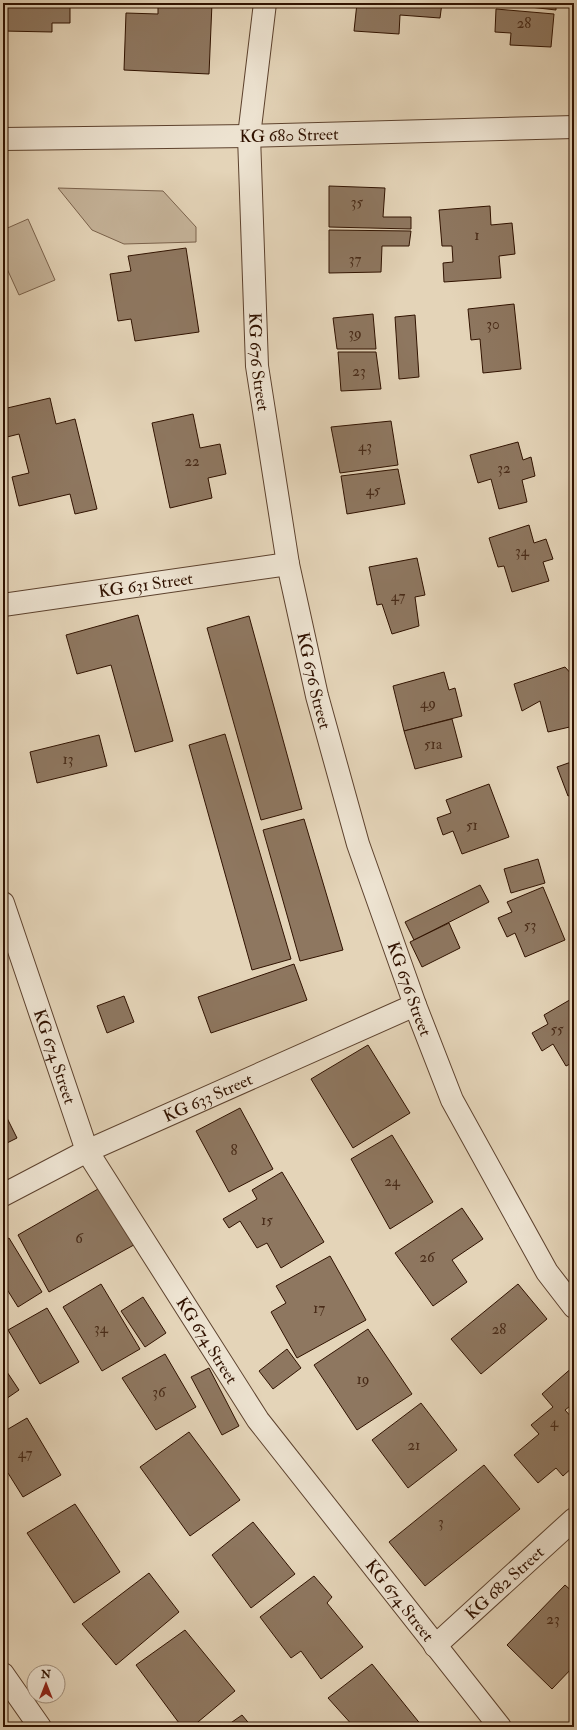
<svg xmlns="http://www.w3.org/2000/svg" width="577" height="1730" font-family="'IM FELL Double Pica',serif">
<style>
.green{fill:#c5b399;stroke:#7a624c}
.building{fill:#8e7760;stroke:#301200}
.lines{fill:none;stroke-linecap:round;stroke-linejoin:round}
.minor-casing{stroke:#5d422e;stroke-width:24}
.minor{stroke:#ede3d1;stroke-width:22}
.labels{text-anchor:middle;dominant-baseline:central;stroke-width:3;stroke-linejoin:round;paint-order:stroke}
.number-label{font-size:15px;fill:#482b18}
.street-label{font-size:17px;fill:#301200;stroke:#ede3d1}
</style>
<rect width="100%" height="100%" fill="#e4d4b8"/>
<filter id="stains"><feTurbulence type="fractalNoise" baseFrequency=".005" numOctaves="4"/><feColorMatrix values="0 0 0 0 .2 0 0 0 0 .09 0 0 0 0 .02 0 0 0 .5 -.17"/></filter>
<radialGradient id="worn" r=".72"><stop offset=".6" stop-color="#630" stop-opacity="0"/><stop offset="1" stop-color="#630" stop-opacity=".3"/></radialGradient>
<g class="green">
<polygon points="58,188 163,191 196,227 196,242 124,244 92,230"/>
<polygon points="28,219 55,280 19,295 3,260 3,230"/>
</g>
<g class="building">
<polygon points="3,3 70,3 70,23 52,23 52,32 3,31"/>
<polygon points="158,3 212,3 209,74 124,70 126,13 158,14"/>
<polygon points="357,3 442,3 440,18 400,15 399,34 354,31"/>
<polygon points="495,3 556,3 556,10"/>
<polygon points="496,9 554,14 551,47 510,45 511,33 495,32"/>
<polygon points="329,186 385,188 383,217 411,217 411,229 329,227"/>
<polygon points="490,206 491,225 512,223 515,254 499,256 501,278 444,282 443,263 453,262 452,246 442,246 439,210"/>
<polygon points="329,230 411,231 409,246 382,246 381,272 329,273"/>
<polygon points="186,248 199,332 135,341 131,319 118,321 110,274 131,271 128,256"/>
<polygon points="514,304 521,369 483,373 480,339 471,340 468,309"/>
<polygon points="373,314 376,349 337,349 333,318"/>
<polygon points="415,315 419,377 399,379 395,317"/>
<polygon points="338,352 376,352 381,389 341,391"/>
<polygon points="50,398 56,424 75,419 97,509 75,514 70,494 19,506 12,477 29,473 19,434 3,438 3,409"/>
<polygon points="193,414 200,448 220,444 226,474 208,478 212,498 170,508 152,423"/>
<polygon points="391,421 398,465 340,473 331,427"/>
<polygon points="518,442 523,460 531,457 535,476 522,480 527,502 499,509 491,479 478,483 470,455"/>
<polygon points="398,469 405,504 347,514 341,476"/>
<polygon points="529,525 534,543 546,539 553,559 543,562 549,581 512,592 504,566 498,567 489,538"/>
<polygon points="417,558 425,595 415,597 419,626 392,634 382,604 377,605 369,567"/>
<polygon points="138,615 173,741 135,752 111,665 77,674 66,635"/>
<polygon points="249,616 302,809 261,820 207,628"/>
<polygon points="565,667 574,677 574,726 548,732 540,701 522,711 514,684"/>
<polygon points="444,672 449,690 455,688 462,716 404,731 393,686"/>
<polygon points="452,719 462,757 415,769 404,731"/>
<polygon points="225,734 291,959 252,970 189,745"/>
<polygon points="99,735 107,766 37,783 30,752"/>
<polygon points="574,761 574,794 568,796 557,767"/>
<polygon points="489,784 509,837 462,854 453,831 443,835 437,818 451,813 446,800"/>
<polygon points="304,819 343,950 300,961 263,830"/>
<polygon points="538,859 545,883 511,893 504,869"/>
<polygon points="480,885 489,902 414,940 405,922"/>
<polygon points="543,887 565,940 525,957 515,933 507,937 498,918 512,912 507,902"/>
<polygon points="449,923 460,948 422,967 410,942"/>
<polygon points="294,964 307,1000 211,1033 198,997"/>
<polygon points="124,996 134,1022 107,1033 97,1006"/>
<polygon points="573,998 574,1062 566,1066 553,1044 542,1051 532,1033 548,1024 544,1015"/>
<polygon points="368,1045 410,1113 353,1148 311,1079"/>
<polygon points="240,1108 273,1169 229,1192 196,1131"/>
<polygon points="3,1110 17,1138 3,1145"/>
<polygon points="392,1135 433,1202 390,1229 351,1159"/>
<polygon points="282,1172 324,1242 281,1268 267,1243 257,1248 240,1221 229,1228 223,1219 257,1199 252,1190"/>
<polygon points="105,1185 141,1241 49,1292 18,1235"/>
<polygon points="462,1208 483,1239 452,1260 467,1282 433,1306 395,1253"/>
<polygon points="9,1238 42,1292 18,1307 3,1283 3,1241"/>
<polygon points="330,1256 366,1320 297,1358 271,1312 286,1303 276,1286"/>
<polygon points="101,1284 140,1349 102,1371 63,1307"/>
<polygon points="518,1284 547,1319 481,1374 451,1339"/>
<polygon points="143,1297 166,1333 145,1347 121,1311"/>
<polygon points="47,1308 79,1362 40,1384 8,1330"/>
<polygon points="368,1329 412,1394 357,1430 314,1365"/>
<polygon points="287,1349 301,1368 273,1389 259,1371"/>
<polygon points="165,1354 196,1407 156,1430 122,1378"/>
<polygon points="3,1366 19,1390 3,1401"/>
<polygon points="574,1366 574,1403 565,1410 574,1420 574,1466 563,1476 556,1468 538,1483 514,1455 539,1434 531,1425 553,1407 542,1394"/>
<polygon points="209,1368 239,1426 222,1435 191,1377"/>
<polygon points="421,1403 457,1450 408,1488 372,1440"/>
<polygon points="27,1418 61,1475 23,1497 8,1473 3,1476 3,1432"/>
<polygon points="189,1432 240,1500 190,1536 140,1467"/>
<polygon points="484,1465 520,1509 425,1586 389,1542"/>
<polygon points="75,1504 120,1572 74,1603 27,1533"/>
<polygon points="253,1522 295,1574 251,1608 212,1555"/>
<polygon points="149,1573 179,1612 116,1665 82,1624"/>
<polygon points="314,1576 332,1597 327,1603 363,1647 321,1679 301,1651 291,1658 260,1617"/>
<polygon points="565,1585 574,1593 574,1666 552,1689 507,1645"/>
<polygon points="185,1630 235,1691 192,1727 182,1727 136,1665"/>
<polygon points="372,1664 422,1726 421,1727 354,1727 328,1698"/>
<polygon points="242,1715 252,1727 225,1727"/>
</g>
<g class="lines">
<defs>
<g id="minor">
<path id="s1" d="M265,3L249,136L257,366L288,564L317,696L358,844L415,1005L452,1100L547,1272L574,1307"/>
<path id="s2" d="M3,139L249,136L574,127"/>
<path id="s3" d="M3,605L288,564"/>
<path id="s4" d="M3,903L87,1151L258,1420L500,1727"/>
<path id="s5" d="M3,1195L87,1151L415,1005"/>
<path id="s6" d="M435,1646L574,1519"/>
<polyline points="3,1674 40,1727"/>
</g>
</defs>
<use href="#minor" class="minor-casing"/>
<use href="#minor" class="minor"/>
</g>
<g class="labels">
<g class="number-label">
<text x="524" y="23">28</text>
<text x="357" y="202">35</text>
<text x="477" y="235">1</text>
<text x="355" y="259">37</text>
<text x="493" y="324">30</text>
<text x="355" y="333">39</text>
<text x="359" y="371">23</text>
<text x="365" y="446">43</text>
<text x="192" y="461">22</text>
<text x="504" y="468">32</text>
<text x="373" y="490">45</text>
<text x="522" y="551">34</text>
<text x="398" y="596">47</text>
<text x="428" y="703">49</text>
<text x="433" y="744">51a</text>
<text x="68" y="759">13</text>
<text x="472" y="825">51</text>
<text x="530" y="925">53</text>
<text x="557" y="1029">55</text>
<text x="234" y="1150">8</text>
<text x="392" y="1181">24</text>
<text x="267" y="1220">15</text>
<text x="79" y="1238">6</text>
<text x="427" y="1257">26</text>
<text x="319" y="1308">17</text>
<text x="101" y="1328">34</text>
<text x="499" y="1329">28</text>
<text x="363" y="1379">19</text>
<text x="159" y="1392">36</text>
<text x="554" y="1422">4</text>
<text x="414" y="1445">21</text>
<text x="25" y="1453">47</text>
<text x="441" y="1522">3</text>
<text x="553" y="1619">23</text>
</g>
<g class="street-label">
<text stroke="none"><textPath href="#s2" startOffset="286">KG 680 Street</textPath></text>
<text stroke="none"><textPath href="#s1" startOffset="360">KG 676 Street</textPath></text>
<text stroke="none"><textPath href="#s3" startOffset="144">KG 631 Street</textPath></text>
<text stroke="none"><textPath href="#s1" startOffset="684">KG 676 Street</textPath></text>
<text stroke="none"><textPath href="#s1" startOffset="1007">KG 676 Street</textPath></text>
<text stroke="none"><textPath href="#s4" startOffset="162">KG 674 Street</textPath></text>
<text stroke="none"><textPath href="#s5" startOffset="227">KG 633 Street</textPath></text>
<text stroke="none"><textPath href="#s4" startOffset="486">KG 674 Street</textPath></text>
<text stroke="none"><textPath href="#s6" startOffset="94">KG 682 Street</textPath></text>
<text stroke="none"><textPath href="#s4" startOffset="810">KG 674 Street</textPath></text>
</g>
</g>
<rect width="577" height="1730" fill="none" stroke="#e4d4b8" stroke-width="16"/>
<rect x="4" y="4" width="569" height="1722" fill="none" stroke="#301200" stroke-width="2"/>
<rect x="8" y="8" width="561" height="1714" fill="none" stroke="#301200"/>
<g transform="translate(46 1684)"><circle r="19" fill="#ede3d1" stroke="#a18f7d"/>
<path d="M0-3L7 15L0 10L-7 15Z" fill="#8f2418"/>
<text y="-6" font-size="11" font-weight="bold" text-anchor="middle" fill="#301200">N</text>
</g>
<rect width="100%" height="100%" filter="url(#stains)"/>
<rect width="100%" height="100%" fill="url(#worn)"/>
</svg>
